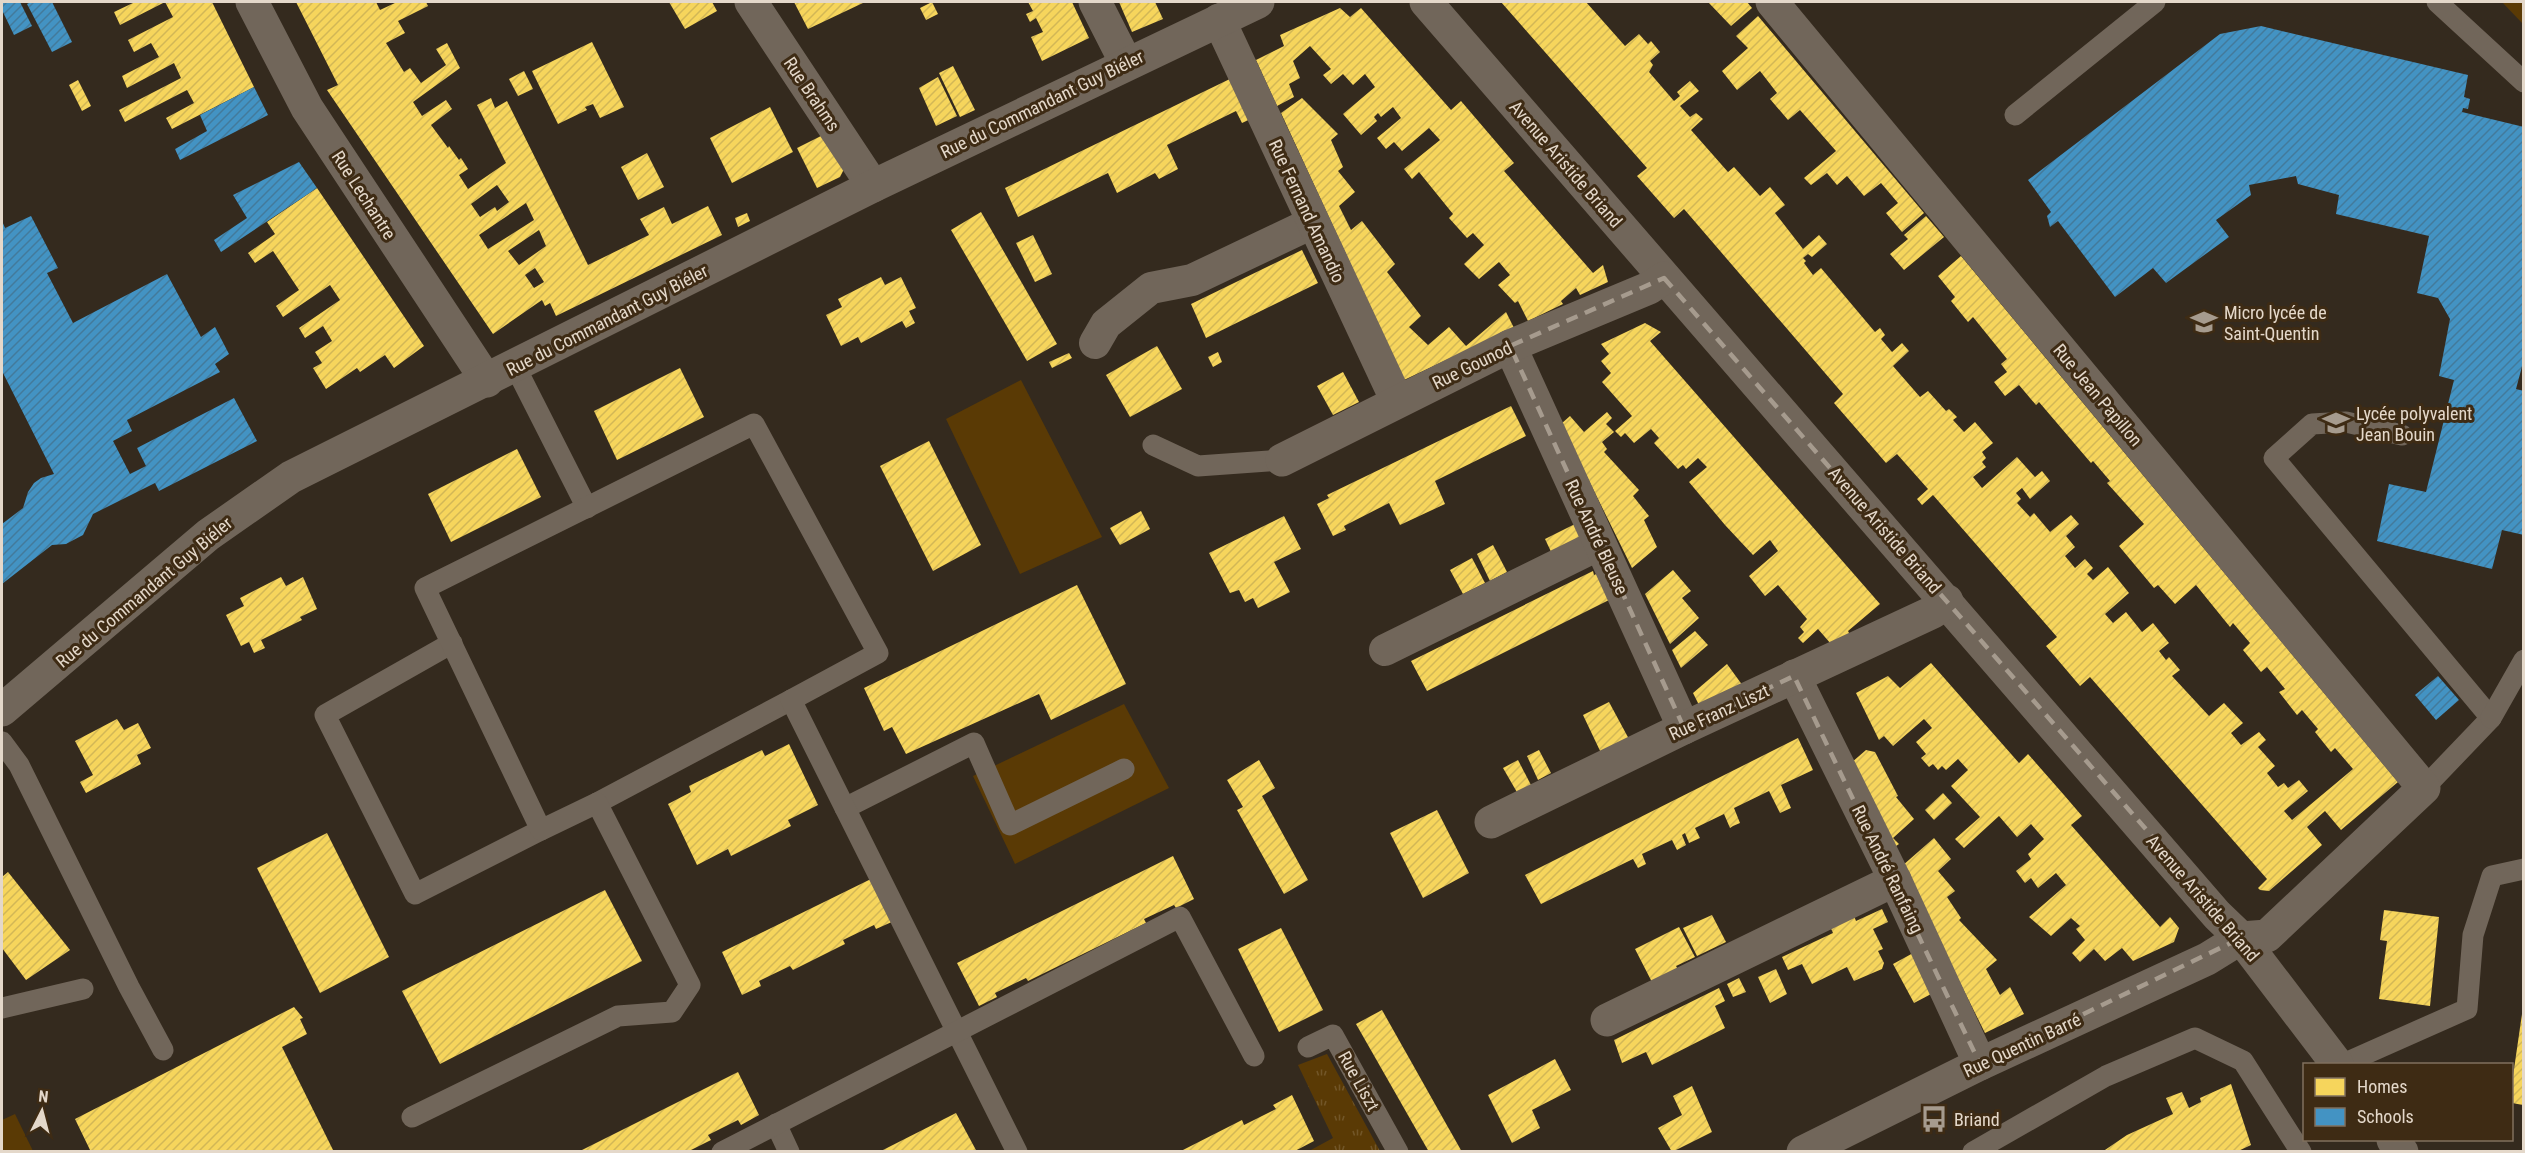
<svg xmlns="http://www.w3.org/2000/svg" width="2525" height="1153" font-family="'Roboto Condensed',sans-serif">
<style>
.grass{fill:url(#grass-tufts)}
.pitch{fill:#5a3a05}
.homes{fill:url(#homes-hatch);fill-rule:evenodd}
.schools{fill:url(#schools-hatch)}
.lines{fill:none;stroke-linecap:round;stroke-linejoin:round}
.service{stroke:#71665a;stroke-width:21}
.pedestrian{stroke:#71665a;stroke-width:32}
.minor{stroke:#71665a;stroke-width:33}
.marked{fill:none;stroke:#a69b8e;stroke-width:4.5;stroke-dasharray:12 8;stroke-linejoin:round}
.labels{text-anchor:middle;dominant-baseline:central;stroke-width:6;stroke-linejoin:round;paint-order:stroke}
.street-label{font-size:18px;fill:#e4d8ca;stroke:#3e2b14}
.poi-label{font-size:18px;fill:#e4d8ca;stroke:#3e2b14;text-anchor:start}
</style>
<defs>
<pattern id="grass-tufts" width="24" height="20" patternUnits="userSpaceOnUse" patternTransform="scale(1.5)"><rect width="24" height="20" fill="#5a3a05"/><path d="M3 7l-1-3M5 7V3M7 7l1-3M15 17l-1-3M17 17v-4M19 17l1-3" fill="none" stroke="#725628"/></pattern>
<pattern id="homes-hatch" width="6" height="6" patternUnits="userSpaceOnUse" patternTransform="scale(1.5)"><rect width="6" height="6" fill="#f6d55c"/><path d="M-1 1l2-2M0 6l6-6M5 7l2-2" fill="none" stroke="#d2b756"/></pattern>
<pattern id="schools-hatch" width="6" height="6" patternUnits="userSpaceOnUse" patternTransform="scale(1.5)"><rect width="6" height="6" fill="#4393c3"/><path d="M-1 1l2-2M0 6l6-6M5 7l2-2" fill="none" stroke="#437a9b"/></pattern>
</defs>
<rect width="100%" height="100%" fill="#342a1e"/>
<g class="grass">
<polygon points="2502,2 2523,2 2523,24"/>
<polygon points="1327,1054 1380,1151 1309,1151 1333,1138 1298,1065"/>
</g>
<g class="pitch">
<polygon points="1021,380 1102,537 1020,574 946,419"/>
<polygon points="1124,704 1169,788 1015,864 973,776"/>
<polygon points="15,1114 33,1151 2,1151 2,1120"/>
</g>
<g class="homes">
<polygon points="135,2 212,2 254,87 172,129 166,118 194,103 187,90 125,122 119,110 181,78 174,63 127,88 122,76 159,57 151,43 134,52 128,40 173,17 165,2 120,25 114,12"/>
<path d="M296,2H376L380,10L397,2H426L428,6L398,21L405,33L386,43L404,72L410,68L421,83L446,65L436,49L447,43L460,68L413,102L422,116L446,100L452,109L431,125L448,148L449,146L459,160L461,158L468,169L459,175L468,189L506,163L477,105L491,98L495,108L507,101L588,265L649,235L640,219L664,207L672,224L708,206L722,235L556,316L550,303L545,306L542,300L493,334L327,90L338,85ZM497,185L509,202L497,211L495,207L480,217L471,204ZM526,203L534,220L488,249L479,235ZM539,230L546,246L519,265L508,251ZM535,268L544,282L534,288L525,275Z"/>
<polygon points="669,2 712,2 717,11 685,29"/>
<polygon points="794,2 865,2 808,29"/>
<polygon points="932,2 938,14 926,20 920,8"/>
<polygon points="1028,2 1072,2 1089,38 1042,61 1031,37 1043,32 1036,18 1030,22 1026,14 1033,11"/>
<polygon points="1119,2 1155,2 1163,19 1132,32"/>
<polygon points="1501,2 1586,2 1625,46 1639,34 1648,44 1651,41 1660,52 1650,61 1653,65 1649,72 1674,101 1680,96 1677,92 1690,81 1699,91 1680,106 1690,117 1696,113 1703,119 1691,130 1728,172 1734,167 1760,196 1770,187 1785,205 1775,213 1803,249 1819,235 1827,244 1812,257 1808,254 1803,258 1806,261 1804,263 1813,275 1821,268 1875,332 1880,328 1885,335 1881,339 1892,352 1902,343 1909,351 1893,366 1920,397 1928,391 1946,411 1949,409 1957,417 1953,420 1964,432 1975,422 1993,443 1982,452 1986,458 1982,462 1986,467 1973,477 1982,488 2017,457 2035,477 2042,471 2050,481 2030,499 2022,488 2016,493 2021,499 2017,503 2030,517 2034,513 2050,532 2071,515 2079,524 2066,536 2075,547 2065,556 2075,568 2085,559 2093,568 2087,574 2093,580 2108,567 2129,593 2105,614 2113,623 2126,612 2142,632 2153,623 2169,643 2159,651 2166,660 2169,657 2180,670 2172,676 2209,716 2224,703 2243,723 2231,733 2241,745 2259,732 2266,740 2258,747 2275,766 2267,773 2278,787 2284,783 2288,788 2299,780 2308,791 2284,811 2292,820 2353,769 2335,748 2331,752 2315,732 2318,729 2302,710 2297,715 2279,692 2285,689 2267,667 2261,672 2243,650 2250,643 2233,623 2230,627 2196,585 2175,604 2158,585 2154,588 2119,546 2144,524 2107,483 2110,481 2093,461 2091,463 2039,402 2036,405 2019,385 2005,396 1994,382 2007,372 2001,364 2007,359 1973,317 1968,322 1951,301 1955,297 1938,276 1961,256 2398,782 2341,830 2325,811 2307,827 2322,845 2269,891 2260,890 2258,888 2267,879 2090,677 2080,686 2046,646 2057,637 1933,495 1922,505 1917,499 1928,489 1897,454 1886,463 1834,403 1843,394 1684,209 1674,218 1637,176 1647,168"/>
<polygon points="1708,2 1747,2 1752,8 1731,26"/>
<polygon points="1340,8 1350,17 1361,8 1451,110 1461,101 1514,163 1504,171 1593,273 1603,265 1608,282 1580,295 1576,288 1561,301 1563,304 1528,321 1518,301 1515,303 1498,285 1510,275 1499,262 1479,279 1464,264 1484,245 1473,233 1467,238 1449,218 1453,214 1419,172 1412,179 1404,169 1440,140 1429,128 1402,151 1394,142 1386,149 1377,138 1401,118 1393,107 1381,117 1378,113 1374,117 1377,121 1361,135 1343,114 1375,87 1365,74 1353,85 1343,74 1331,84 1323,75 1331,69 1310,46 1293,61 1300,78 1289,84 1294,97 1277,106 1256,60 1284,46 1280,35"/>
<polygon points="1758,16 1924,213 1902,232 1886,213 1898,203 1881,183 1864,196 1847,176 1837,185 1827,173 1811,185 1804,178 1836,151 1800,110 1788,120 1770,99 1777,93 1760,71 1737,90 1722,71 1748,48 1736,36"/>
<polygon points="592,42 624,107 600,118 593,104 585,107 587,110 558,124 532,71"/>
<polygon points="953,66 975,110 960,117 939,73"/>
<polygon points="524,71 533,89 518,96 509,79"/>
<polygon points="1236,76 1255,117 1242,123 1236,111 1167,145 1178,169 1159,179 1155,173 1117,193 1108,173 1018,217 1005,188"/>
<polygon points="938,77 957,116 936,126 919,88"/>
<polygon points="78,80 91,106 82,111 69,85"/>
<polygon points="1302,98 1338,134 1331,140 1343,167 1338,171 1355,192 1339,206 1351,230 1362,221 1395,264 1387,272 1421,316 1409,327 1428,345 1449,327 1466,346 1506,312 1514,328 1404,380 1281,113"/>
<polygon points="770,107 793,152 732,183 710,138"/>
<polygon points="823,135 845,167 840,177 817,188 797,148"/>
<polygon points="647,153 664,187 638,200 621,167"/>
<polygon points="317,188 424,346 394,368 385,355 360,372 357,368 326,389 313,368 322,363 315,352 332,341 323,326 305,338 299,328 340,300 330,285 283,317 276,306 299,290 273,251 255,263 248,253 275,234 267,222"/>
<polygon points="981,212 1057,344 1027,361 951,230"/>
<polygon points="747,213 750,221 738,227 735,218"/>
<polygon points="1926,216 1944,237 1904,270 1890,254 1908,239 1904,235"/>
<polygon points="1033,235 1052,274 1035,282 1016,243"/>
<polygon points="1302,250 1318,283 1206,338 1191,304"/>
<polygon points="881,277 885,285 901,277 916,308 909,311 915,323 906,328 902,321 861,343 858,337 841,346 826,315 842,307 838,299"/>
<polygon points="1645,323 1661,332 1650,341 1880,604 1848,631 1850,635 1831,644 1818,629 1803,643 1798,638 1804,632 1800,627 1807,619 1778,585 1765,596 1749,576 1778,551 1770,540 1753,555 1725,525 1689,482 1707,467 1698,458 1686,469 1683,465 1678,469 1654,443 1659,438 1651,429 1634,443 1625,433 1621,437 1615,431 1632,416 1602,382 1611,373 1601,361 1609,354 1601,344"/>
<polygon points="1157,346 1182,389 1130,417 1106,375"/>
<polygon points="1218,352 1222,362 1213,367 1208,357"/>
<polygon points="1069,353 1072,358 1052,368 1049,362"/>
<polygon points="680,368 704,417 617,460 594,411"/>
<polygon points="1343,372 1359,402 1333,415 1317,386"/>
<polygon points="1511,406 1526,436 1435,481 1445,504 1400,525 1389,503 1344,526 1346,530 1333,536 1317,504 1329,498 1327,495"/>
<polygon points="1607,412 1612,418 1606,424 1614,432 1602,442 1607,449 1604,452 1639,490 1633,496 1649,516 1644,520 1657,547 1632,568 1561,424 1570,416 1584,432"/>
<polygon points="929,441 981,545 933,571 880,466"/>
<polygon points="517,449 541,497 451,542 428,494"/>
<polygon points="1141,511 1150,529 1120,545 1110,528"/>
<polygon points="1284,516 1301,549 1274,562 1290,592 1258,608 1253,598 1245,602 1239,590 1230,593 1209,553"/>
<polygon points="1575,524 1584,543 1554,558 1545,539"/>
<polygon points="1493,545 1507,572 1490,581 1477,554"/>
<polygon points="1472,558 1485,583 1463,594 1450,570"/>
<polygon points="1607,569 1619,595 1427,691 1411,661 1593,571 1594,575"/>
<polygon points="1673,570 1691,591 1682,598 1699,618 1670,644 1645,594"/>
<polygon points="281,577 286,586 303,577 317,609 300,617 302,620 261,640 265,648 254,653 249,642 241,646 226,615 244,606 240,598"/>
<polygon points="1077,585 1126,684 1051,720 1039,694 906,754 892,727 884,731 864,688"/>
<polygon points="1695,631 1708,645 1681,668 1672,650"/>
<polygon points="1931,663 2019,763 2028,754 2064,795 2082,816 2071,825 2160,927 2170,917 2179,928 2174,942 2133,961 2122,948 2105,961 2094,949 2080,962 2072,953 2085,940 2076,929 2080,926 2071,918 2051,936 2029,917 2066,885 2056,873 2038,888 2031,878 2025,883 2016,871 2031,859 2028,854 2044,839 2031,824 2017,837 1999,816 1964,848 1955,839 1980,817 1951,786 1968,770 1958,759 1946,770 1942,766 1938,770 1933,764 1929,767 1921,758 1926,754 1916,742 1932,728 1924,719 1893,746 1884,736 1879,740 1856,693 1888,676 1900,688"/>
<polygon points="1727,664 1743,686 1700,707 1693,693"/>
<polygon points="1609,702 1630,741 1602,755 1583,715"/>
<polygon points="117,719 124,730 138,723 151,748 137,755 141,764 86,793 80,782 93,775 75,741"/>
<polygon points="1798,738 1813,770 1781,785 1791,808 1780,813 1769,791 1734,808 1740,823 1733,826 1730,828 1724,814 1695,828 1700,838 1689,843 1685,833 1682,835 1686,845 1677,850 1672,840 1642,854 1646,864 1638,868 1633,859 1541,904 1525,875"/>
<polygon points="789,744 818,805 788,820 791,826 731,856 728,849 697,865 668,804 691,792 689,786 762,750 765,756"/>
<polygon points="1539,750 1551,773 1538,780 1527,756"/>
<polygon points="1866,750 1875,752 1898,796 1896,797 1914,819 1893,838 1899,844 1893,848 1851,763"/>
<polygon points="1259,760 1275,788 1262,796 1308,880 1284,894 1237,810 1243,807 1227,780"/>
<polygon points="1518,760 1532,787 1518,794 1503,768"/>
<polygon points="1943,793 1952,803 1934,820 1925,810"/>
<polygon points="1437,810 1469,873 1423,898 1390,833"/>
<polygon points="327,833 389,957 320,993 257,868"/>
<polygon points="1934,838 1951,859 1938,871 1955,891 1947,897 1961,918 1959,920 1997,960 1986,969 2000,995 2010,987 2024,1014 1985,1033 1902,866"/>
<polygon points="1173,856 1194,899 1176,908 1174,905 1144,919 1146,923 1028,981 1026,978 995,993 997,997 979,1006 957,963"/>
<polygon points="8,872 70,950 26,980 2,948 2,877"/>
<polygon points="873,878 894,921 876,929 874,925 843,940 845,944 793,970 790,966 759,981 761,986 742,995 722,952"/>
<polygon points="605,890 642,961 440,1064 402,991"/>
<polygon points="1882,909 1888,922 1873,929 1883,949 1878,951 1884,963 1882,969 1854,981 1847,967 1812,984 1802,964 1788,970 1782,957 1833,933 1828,922 1852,911 1856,921"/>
<polygon points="2384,910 2439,917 2430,1006 2379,999 2387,941 2380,940"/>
<polygon points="1712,915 1726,942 1697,956 1683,928"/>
<polygon points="1679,927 1695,957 1676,966 1681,975 1655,988 1635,949"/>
<polygon points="1281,928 1323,1010 1279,1032 1238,949"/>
<polygon points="1915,952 1935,992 1914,1003 1893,964"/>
<polygon points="1776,969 1787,994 1770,1003 1758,977"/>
<polygon points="1739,978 1746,992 1733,997 1727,984"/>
<polygon points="1719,988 1725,1001 1715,1006 1725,1028 1652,1065 1646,1052 1622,1063 1614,1040"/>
<polygon points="294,1007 303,1018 300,1019 307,1034 282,1047 334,1152 91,1152 75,1119"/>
<polygon points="1382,1010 1462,1152 1429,1152 1356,1024"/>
<polygon points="2522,1014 2523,1014 2523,1105 2512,1103 2512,1083"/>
<polygon points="1555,1059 1571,1090 1532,1110 1540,1128 1512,1143 1488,1095"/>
<polygon points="738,1072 759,1115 741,1125 738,1120 708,1135 711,1140 687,1152 578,1152"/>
<polygon points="2231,1084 2251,1145 2236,1152 2102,1152 2127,1135 2173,1114 2166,1098 2182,1092 2189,1108 2201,1102 2200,1098"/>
<polygon points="1692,1086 1712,1132 1672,1152 1658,1128 1682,1115 1673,1096"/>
<polygon points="1292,1095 1314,1141 1293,1152 1179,1152 1242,1120 1244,1125 1276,1109 1273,1105"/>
<polygon points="956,1113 977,1152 879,1152"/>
</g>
<g class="schools">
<polygon points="2,2 20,2 32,26 14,35 2,10"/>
<polygon points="31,2 52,2 72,42 52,52 27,4"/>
<polygon points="2261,26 2468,75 2464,97 2470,99 2468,109 2463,108 2462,112 2524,127 2524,359 2516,389 2524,391 2524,535 2502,530 2492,569 2377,541 2389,484 2426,492 2454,380 2439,376 2450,319 2438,298 2417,293 2429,236 2336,214 2339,195 2298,184 2296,176 2249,185 2251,195 2216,220 2229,237 2166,283 2153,268 2115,297 2058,221 2050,227 2047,216 2051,212 2028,180 2220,34"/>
<polygon points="254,87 268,115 180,160 175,149 207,131 200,115"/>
<polygon points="299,162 317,188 221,252 214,240 247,218 233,195"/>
<polygon points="31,216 58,268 47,273 73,323 167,274 201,337 215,327 229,354 215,364 220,372 127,420 132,431 113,441 130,474 146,466 137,448 234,398 257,441 159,491 155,483 93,514 83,535 66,544 52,545 2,584 2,524 23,508 28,492 34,483 41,478 54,474 2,371 2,221 5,228"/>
<polygon points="2438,676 2459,700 2436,720 2415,695"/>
</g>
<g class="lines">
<g class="service">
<polyline points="2437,2 2524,82"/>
<polyline points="2015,115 2155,2"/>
<polyline points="515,366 587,508"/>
<polyline points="2402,435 2346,422 2312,424 2274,458 2491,718 2424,788"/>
<polyline points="1153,445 1198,466 1282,460"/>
<polyline points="452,643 325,715 415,894 541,830"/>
<polyline points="2491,718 2524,660"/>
<polyline points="2,742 19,765 129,987 163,1050"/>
<polyline points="597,803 791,700"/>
<polyline points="845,808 974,743 1010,825 1124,769"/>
<polyline points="2,1008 83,989"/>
<polyline points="1308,1047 1333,1035 1398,1152"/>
<polyline points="2343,1064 2467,1009 2473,935 2492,876 2524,869"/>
<polyline points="412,1117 618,1016 672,1012 690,985 597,803 541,830 425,588 754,424 878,653 791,700 1017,1152"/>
<polyline points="776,1124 789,1152"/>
<polyline points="722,1152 1180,917 1254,1056"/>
<polyline points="1973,1152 2106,1076 2195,1038 2243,1061 2301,1152"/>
</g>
<g class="pedestrian">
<polyline points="1095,343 1106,324 1151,288 1192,280 1312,223"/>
<polyline points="1385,650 1600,544"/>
</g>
<g class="minor">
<polyline points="252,2 307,108 487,381"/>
<polyline points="751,2 873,186"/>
<polyline points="1095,2 1126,63"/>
<polyline points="1426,2 2217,915 2241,938 2337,1064"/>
<polyline points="1772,2 2424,788 2267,936 2241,938 2207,959 1980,1064 1803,1152"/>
<polyline points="1219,20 1397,401"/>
<polyline points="1510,346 1684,728"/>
<polyline points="1282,460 1510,346 1649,288 1664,278"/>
<polyline points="1794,676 1895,880 1980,1064"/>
<polyline points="2,710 208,535 291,477 873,186 1258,2"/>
<polyline points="1491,822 1684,728 1933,612 1947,601"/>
<polyline points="1607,1020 1895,880"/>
<polyline points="2393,1140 2402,1152"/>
</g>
</g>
<path class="marked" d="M1664,278L2241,938L1980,1064L1794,676L1684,728L1510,346Z"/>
<defs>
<symbol id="school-bare" viewBox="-9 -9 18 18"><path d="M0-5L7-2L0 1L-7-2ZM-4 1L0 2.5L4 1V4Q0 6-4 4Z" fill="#a69b8e" stroke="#3e2b14" stroke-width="2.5" paint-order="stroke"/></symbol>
<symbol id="bus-bare" viewBox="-9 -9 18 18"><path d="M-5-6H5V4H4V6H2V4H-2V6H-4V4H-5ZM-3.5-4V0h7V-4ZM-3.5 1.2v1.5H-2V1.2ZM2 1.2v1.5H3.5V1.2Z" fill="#a69b8e" stroke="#3e2b14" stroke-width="2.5" paint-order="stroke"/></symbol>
</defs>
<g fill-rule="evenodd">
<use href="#school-bare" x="2185" y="303" width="38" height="38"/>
<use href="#school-bare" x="2317" y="404" width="38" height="38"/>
<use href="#bus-bare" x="1915" y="1100" width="38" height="38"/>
</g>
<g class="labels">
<g class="street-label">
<text transform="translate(812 94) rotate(56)">Rue Brahms</text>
<text transform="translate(1042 104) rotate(-26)">Rue du Commandant Guy Biéler</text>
<text transform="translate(1566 164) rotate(49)">Avenue Aristide Briand</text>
<text transform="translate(364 195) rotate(57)">Rue Lechantre</text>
<text transform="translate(1307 211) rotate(65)">Rue Fernand Amandio</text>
<text transform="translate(607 320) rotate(-27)">Rue du Commandant Guy Biéler</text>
<text transform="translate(1472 365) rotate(-26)">Rue Gounod</text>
<text transform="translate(2098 395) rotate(50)">Rue Jean Papillon</text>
<text transform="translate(1885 530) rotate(49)">Avenue Aristide Briand</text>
<text transform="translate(1597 537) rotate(65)">Rue André Bleuse</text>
<text transform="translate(144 592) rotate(-40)">Rue du Commandant Guy Biéler</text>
<text transform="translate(1719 712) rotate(-25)">Rue Franz Liszt</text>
<text transform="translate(1888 869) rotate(64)">Rue André Ranfaing</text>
<text transform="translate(2203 898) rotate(49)">Avenue Aristide Briand</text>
<text transform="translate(2022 1045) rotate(-25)">Rue Quentin Barré</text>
<text transform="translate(1359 1081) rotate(61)">Rue Liszt</text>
</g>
<g class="poi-label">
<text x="2224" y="312">Micro lycée de<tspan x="2224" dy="21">Saint-Quentin</tspan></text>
<text x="2356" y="413">Lycée polyvalent<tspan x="2356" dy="21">Jean Bouin</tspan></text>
<text x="1954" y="1119">Briand</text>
</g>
</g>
<rect width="2525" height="1153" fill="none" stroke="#e4d8ca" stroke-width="6"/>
<rect x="2303" y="1063" width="210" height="78" fill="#3e2b14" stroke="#80705d" stroke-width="1.5"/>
<rect x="2315" y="1078" width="30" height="18" fill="#f6d55c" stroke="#80705d" stroke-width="1.5"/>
<text x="2357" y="1093" font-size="18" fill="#e4d8ca">Homes</text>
<rect x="2315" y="1108" width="30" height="18" fill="#4393c3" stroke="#80705d" stroke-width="1.5"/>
<text x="2357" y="1123" font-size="18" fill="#e4d8ca">Schools</text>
<g transform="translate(42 1111) rotate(6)" stroke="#3e2b14" stroke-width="4.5" paint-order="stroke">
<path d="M0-4.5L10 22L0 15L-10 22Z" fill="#e4d8ca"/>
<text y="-9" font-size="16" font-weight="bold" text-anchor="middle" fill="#e4d8ca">N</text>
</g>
</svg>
